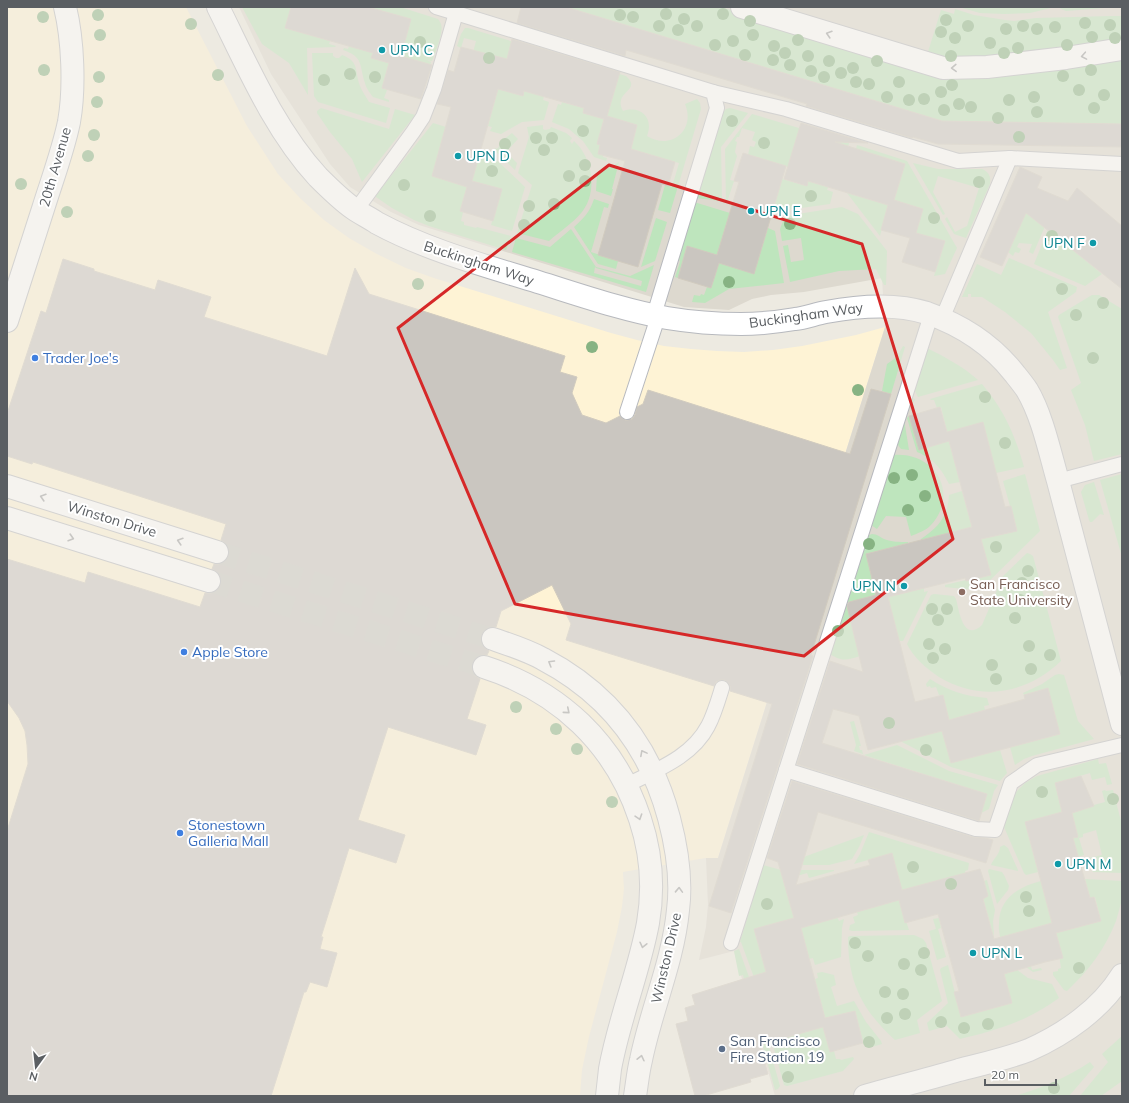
<svg xmlns="http://www.w3.org/2000/svg" width="1129" height="1103" font-family="Mulish,sans-serif">
<style>
.commercial{fill:#fef3d5}
.education{fill:#ddd9cf}
.green{fill:#bee5bd;fill-rule:evenodd}
.building{fill:#cac6c0;stroke:#d1cbbf}
.lines{fill:none;stroke-linecap:round;stroke-linejoin:round}
.tertiary-tunnel{stroke:#c8c7c1;stroke-width:22;stroke-dasharray:22 11;stroke-linecap:butt}
.service-casing{stroke:#b7b9be;stroke-width:16}
.minor-casing{stroke:#b7b9be;stroke-width:24}
.tertiary-casing{stroke:#b7b9be;stroke-width:24}
.service{stroke:#fff;stroke-width:14}
.minor{stroke:#fff;stroke-width:22}
.tertiary{stroke:#fff;stroke-width:22}
.tree{fill:#87b383}
.oneway{stroke:#9c9ea1}
.marked{fill:none;stroke:#d62828;stroke-width:3;stroke-linejoin:round}
.culture-dot{fill:#0f9aa8;stroke:#fff;stroke-width:1.5}
.shop-dot{fill:#3f7fe0;stroke:#fff;stroke-width:1.5}
.education-dot{fill:#8d6e63;stroke:#fff;stroke-width:1.5}
.service-dot{fill:#5c6f8a;stroke:#fff;stroke-width:1.5}
.labels{text-anchor:middle;dominant-baseline:central;stroke-width:4;stroke-linejoin:round;paint-order:stroke}
.culture-label{font-size:14px;fill:#0d838f;stroke:#fff;text-anchor:start}
.street-label{font-size:14px;fill:#5a5e62;stroke:#fff}
.shop-label{font-size:14px;fill:#366cbe;stroke:#fff;text-anchor:start}
.education-label{font-size:14px;fill:#785e54;stroke:#fff;text-anchor:start}
.service-label{font-size:14px;fill:#4e5e75;stroke:#fff;text-anchor:start}
</style>
<rect width="100%" height="100%" fill="#edeae1"/>
<polygon class="commercial" points="7,7 186,7 247,126 278,174 300,198 324,220 349,238 377,254 406,268 434,278 611,333 637,340 664,346 691,349 717,351 744,352 773,350 802,346 856,335 885,327 718,858 706,858 623,872 624,889 622,907 617,932 589,1037 582,1070 580,1096 7,1096"/>
<polygon class="education" points="239,7 1122,7 1122,1096 775,1096 734,951 699,960 706,927 708,905 706,858 718,858 885,327 882,278 804,292 771,295 752,299 729,310 684,307 419,225 391,212 350,187 330,164 271,74"/>
<g class="green">
<polygon points="242,7 291,7 285,28 330,41 329,44 336,46 335,47 307,48 308,95 289,63 262,44"/>
<path d="M368,7H400L438,19C439,20 440,22 441,24C444,32 435,53 432,61L427,60L431,62L420,99L417,98L427,64L401,56L411,19Z"/>
<polygon points="566,7 721,7 926,71 1122,54 1122,124 942,121"/>
<polygon points="959,7 1055,7 1030,13 1005,14 980,13"/>
<polygon points="1059,7 1107,7 1104,8 1066,11 1061,9"/>
<polygon points="955,9 974,15 1005,20 1014,21 1036,18 1112,16 1122,16 1122,38 1078,46 973,60 927,55 941,10 954,14"/>
<path d="M465,28H468L626,76C643,91 612,91 623,111C641,105 654,118 647,136C671,151 696,130 685,104L697,99L700,103L701,109L670,213L658,210L665,185L672,187L679,163L631,149L637,125L607,116L618,79L510,48L501,78L469,68L476,41L464,38L461,48L457,46L461,34Z"/>
<path d="M349,46L373,53L371,58L389,63L382,88L387,90L384,98L389,100V102L373,97C370,93 366,88 365,83C359,65 364,57 343,50L344,48L348,49Z"/>
<path d="M312,53H333V56L336,58H339L342,55C360,62 354,70 360,86C362,91 366,97 369,102L390,108L386,123L318,102L314,96Z"/>
<polygon points="498,89 523,96 524,91 544,96 543,100 549,102 544,120 522,122 501,134 490,131 492,127 488,126"/>
<polygon points="562,102 584,108 583,113 604,119 597,144 600,145 604,155 603,157 607,158 606,161 594,157 583,141 569,129 552,122 558,104 561,105"/>
<polygon points="321,108 389,129 395,109 415,115 362,182 352,159 330,132 317,113 317,111"/>
<polygon points="730,108 748,113 721,147 722,201 695,198 722,113 726,109"/>
<polygon points="752,114 849,143 848,147 788,167 748,155 750,146 754,147 756,142 752,140 755,132 742,128 739,137 737,137 735,141 737,142 735,152 737,156 730,180 734,181 727,202 726,202 725,149"/>
<polygon points="433,123 446,127 432,176 467,187 460,211 463,212 461,221 464,222 464,225 476,228 477,227 511,236 506,250 429,226 414,220 392,208 376,197 376,195"/>
<path d="M543,125V129L545,130L550,129L551,127L566,133L572,138L570,141L572,144L574,141C593,158 598,192 582,212C574,222 558,233 549,241L517,233L532,185L518,173L529,137L527,127Z"/>
<polygon points="512,133 518,139 506,152 517,163 515,170 494,150 495,148 497,149 504,141 503,140"/>
<polygon points="857,145 907,161 957,248 945,274 934,276 945,241 916,233 923,209 894,200 905,164 856,149"/>
<polygon points="485,149 525,187 512,231 491,225 502,189 472,181 480,152 484,153"/>
<polygon points="619,162 612,189 613,189 611,196 596,191 597,174"/>
<path d="M913,163L938,169H982C989,172 991,176 990,184L966,238L954,234L945,219L947,217L955,232L967,226L979,188L938,176L933,192L945,214L943,215Z"/>
<polygon points="782,179 807,186 808,181 828,187 827,190 833,192 830,204 772,212"/>
<polygon points="847,193 888,205 880,236"/>
<path d="M594,199L609,204L608,208L604,207L591,252L618,261L616,269L598,264L574,227C583,219 590,212 594,199Z"/>
<polygon points="694,202 730,213 717,255 687,247 678,278 675,277 680,262 678,255"/>
<polygon points="842,207 858,214 887,251 886,285 884,285 876,269 839,271 790,282 783,246 788,245 791,262 804,260 801,238 782,241 780,229 785,216"/>
<polygon points="1027,209 1049,217 1033,254 1029,252 1032,244 1019,243 1017,247 1021,249 1019,253 1015,252 1013,256 1008,252"/>
<polygon points="656,218 667,222 655,261 641,267"/>
<polygon points="1049,227 1053,234 1102,274 1085,286 1034,264"/>
<polygon points="768,228 775,231 784,283 729,289 705,303 692,302 694,295 700,296 701,294 704,295 707,287 711,288 719,263 754,273"/>
<path d="M571,229L596,267L630,276L654,265L646,292L512,252L516,238L550,247ZM595,267L596,268L642,281L641,286L594,273Z"/>
<polygon points="1009,258 1077,287 1076,292 1048,312 1067,368 1060,370 1053,360 1031,333 1005,312 982,297 971,297 971,294 968,294 968,297 962,297 977,264 1001,275"/>
<polygon points="1092,295 1099,295 1122,309 1122,454 1094,461 1085,425 1071,390 1081,383 1058,317 1059,315"/>
<polygon points="903,346 905,347 891,394 882,391 887,364 897,357"/>
<path d="M927,348C945,357 962,366 978,380L918,397L913,387Z"/>
<path d="M982,384C1004,410 1015,435 1024,467L996,473L947,432L941,407L937,408L934,400H931L930,399Z"/>
<polygon points="910,397 915,399 915,400 908,410 904,419 909,450 901,449 895,441"/>
<path d="M909,416L919,449L949,441L960,482L949,484C941,468 934,459 917,452L907,418Z"/>
<path d="M894,455C936,452 960,495 930,526C925,531 918,533 911,536L906,517L886,516L877,529L868,523L890,457Z"/>
<polygon points="1025,474 1040,531 981,589 977,590 944,587 945,587 945,585 966,580 966,581 991,575 981,539 1017,531 1003,481"/>
<polygon points="1122,474 1122,557 1100,480"/>
<polygon points="1094,482 1104,515 1100,514 1092,522 1090,522 1089,520 1081,492 1085,485"/>
<path d="M962,491L972,527L921,540V539C939,527 948,516 949,495Z"/>
<path d="M872,534C877,534 880,537 884,539C892,542 899,542 908,542V543L866,554L876,595L846,603L860,656C847,660 842,662 830,654L864,537Z"/>
<path d="M1027,553L1030,554L1033,556L1061,661C1026,694 981,702 939,677C927,669 913,657 907,644L931,595L934,594L954,596L956,599C959,610 963,643 982,625L1003,576Z"/>
<polygon points="924,588 924,592 928,591 903,641 899,641 888,597"/>
<polygon points="1059,674 1064,675 1078,721 1094,739 1032,756 1024,759 1015,765 1010,747 1060,734 1048,688 1024,695 1023,693 1042,684 1055,675"/>
<path d="M930,679C949,691 964,696 987,698L989,705L984,706L985,710L949,720L943,695H939L936,687L931,688L930,686L927,687L926,684Z"/>
<polygon points="854,721 861,746 859,746 860,750 862,750 863,754 854,751 856,745 850,722"/>
<polygon points="942,731 951,762 1000,750 1007,773 1000,781 951,767 898,740"/>
<polygon points="897,745 949,771 998,785 994,791 989,809 981,813 987,794 854,752 864,755"/>
<polygon points="1098,759 1099,764 1106,763 1112,784 1107,785 1105,777 1092,780 1090,773 1055,783 1062,812 1025,822 1038,872 1026,875 1024,873 1004,827 1012,799 1015,793 1025,783 1037,776"/>
<polygon points="1105,790 1106,791 1113,790 1122,825 1122,873 1093,872 1089,858 1102,855 1096,830 1083,834 1083,837 1079,838 1084,855 1078,857 1073,838 1078,837 1072,813 1094,806 1094,805 1105,802 1102,791"/>
<polygon points="869,832 969,863 968,870 965,871 972,896 932,882 902,890 892,853 854,864 860,854"/>
<polygon points="864,835 859,847 852,859 829,865 803,865 801,858"/>
<path d="M1004,845L1008,848L1018,870V871L991,865C993,859 1000,854 1000,847Z"/>
<polygon points="763,865 781,870 834,870 834,871 809,878 807,873 783,880 794,918 754,929 768,979 755,980 741,942 740,942"/>
<polygon points="989,869 1002,872 1004,875 1009,886 1008,890 997,904 988,871"/>
<path d="M1085,879L1122,881C1122,886 1122,892 1122,897C1121,905 1118,913 1116,921C1105,949 1089,970 1067,991L1064,990L1053,975V972L1058,971V969L1061,968L1056,933L1101,921L1095,897L1090,898Z"/>
<polygon points="987,880 995,910 993,921 994,937 983,898 988,896 984,881"/>
<path d="M1041,881L1052,923L1022,932L1032,970L1041,968L1042,970L1033,972L1004,951C1002,943 998,933 999,924C999,898 1018,887 1041,881Z"/>
<polygon points="899,900 909,930 852,931 849,930 850,925 855,923 853,917 858,915 857,912"/>
<polygon points="837,917 839,921 844,919 842,928 841,957 815,965 813,958 809,959 801,928"/>
<polygon points="939,918 941,928 938,929 946,957 937,960 929,931 936,929 933,919"/>
<path d="M914,935L923,939L926,943L942,1001L917,1020L920,1033L895,1040C862,1010 848,982 848,937L850,936Z"/>
<polygon points="739,949 750,980 780,1086 778,1089 775,1090 743,975 739,976 734,951"/>
<path d="M999,956L1028,978L1052,984L1059,998C1028,1021 997,1030 960,1039L947,1026L929,1031L927,1023L948,1003L940,970L941,968L948,965L961,1017L1012,1003Z"/>
<polygon points="822,972 834,975 836,985 831,987 837,1006 854,1001 866,1022 881,1041 882,1044 868,1048 867,1042 863,1043 855,1011 825,1018 815,979 818,978 817,973"/>
<polygon points="759,994 823,1027 830,1052 834,1051 836,1059 840,1059 841,1060 853,1057 854,1059 843,1071 787,1086 784,1085"/>
<polygon points="1122,1036 1122,1081 1101,1096 1080,1096 1108,1062 1102,1054"/>
<path d="M1090,1062L1094,1067L1069,1096H1015C1042,1088 1066,1078 1090,1062Z"/>
</g>
<g class="building">
<polygon points="291,7 368,7 411,19 401,56 432,65 421,99 382,88 389,63 371,58 373,53 285,28"/>
<polygon points="521,7 566,7 942,121 1122,124 1122,147 938,144 913,137 912,138 806,106 807,104 626,50 625,56 517,23"/>
<polygon points="512,39 620,72 607,116 637,125 631,149 675,162 668,186 662,184 638,267 598,255 625,161 598,154 600,145 597,144 604,119 583,113 584,108 524,91 523,96 498,89 472,181 502,189 493,221 460,211 467,187 432,176 451,107 437,104 448,70 454,72 461,47 507,59"/>
<polygon points="801,123 868,143 835,142 905,164 894,200 923,209 916,233 945,241 935,272 902,262 910,238 881,230 888,205 808,181 807,186 784,179"/>
<polygon points="743,153 786,166 754,274 719,263 711,288 678,278 687,246 717,255 739,182 734,181"/>
<polygon points="1020,167 1042,177 1037,188 1068,201 1077,188 1122,226 1122,289 1026,213 1002,266 980,257"/>
<polygon points="63,259 94,269 94,271 155,290 158,280 211,297 204,317 327,356 355,268 369,294 565,356 560,372 577,377 572,393 582,415 606,423 620,416 625,420 628,420 632,419 635,415 637,407 643,404 648,390 850,454 871,389 891,394 811,655 813,656 731,913 709,906 772,704 730,691 730,686 728,683 725,680 720,680 716,682 714,686 566,640 571,624 552,585 501,611 496,627 490,627 485,629 481,635 481,642 484,647 489,651 487,655 482,655 476,657 472,663 472,669 474,675 480,679 467,719 486,725 476,755 388,727 358,820 405,835 396,863 349,848 321,937 323,937 320,949 337,953 327,987 310,982 306,992 304,992 271,1096 7,1096 7,831 28,764 27,745 25,731 19,718 7,701 7,559 85,583 88,572 200,607 205,593 212,593 217,590 221,585 221,579 218,573 212,569 214,564 219,564 225,561 229,555 229,550 226,544 221,540 226,524 33,462 32,464 7,456 7,414 41,311 46,313"/>
<polygon points="940,407 947,432 983,422 1005,507 1011,506 1017,531 981,539 991,575 966,581 965,578 888,597 915,702 943,695 949,720 1025,699 1024,695 1048,688 1060,734 951,763 942,731 868,750 859,716 833,709 822,743 987,794 979,821 797,764 830,661 863,672 847,606 849,602 876,595 866,554 972,527 949,441 919,450 909,416"/>
<polygon points="1081,776 1094,806 1072,813 1078,837 1073,838 1090,898 1094,897 1101,921 1056,933 1063,958 1045,962 1004,974 1012,1003 961,1017 954,992 959,991 938,914 905,923 899,900 801,928 825,1018 855,1011 863,1043 830,1052 823,1027 760,1045 768,1074 750,1079 751,1082 703,1096 695,1096 676,1024 688,1021 685,1008 695,1005 692,995 766,972 754,929 794,918 778,862 767,858 792,781 973,837 985,838 993,840 986,863 818,812 796,885 870,865 868,860 892,853 902,890 980,869 984,881 988,896 983,899 994,939 1052,923 1025,822 1062,812 1055,783"/>
</g>
<g class="lines">
<g class="tertiary-tunnel">
<polyline points="217,552 493,639"/>
<polyline points="209,581 484,667"/>
</g>
<defs>
<g id="service">
<polyline points="456,13 713,92 717,108 654,315"/>
<polyline points="713,92 786,109 958,161 1010,158 1122,164"/>
<polyline points="356,210 413,132 423,117 434,89 456,13 436,7"/>
<polyline points="942,319 1010,158"/>
<polyline points="627,412 658,317"/>
<polyline points="1058,481 1122,464"/>
<polyline points="786,770 976,829 995,830 1011,783 1037,765 1122,745"/>
<path d="M627,785C656,770 692,757 708,726C714,715 718,701 722,688"/>
<polyline points="731,943 931,315"/>
</g>
<g id="minor">
<path d="M218,7C247,65 274,129 318,177C329,188 341,200 354,209C361,214 370,218 377,223C427,250 483,265 538,282C580,295 623,310 667,318C691,322 716,324 741,324C759,324 777,322 795,319C805,318 815,314 826,312C858,306 896,303 927,313C961,325 992,345 1014,373C1018,378 1023,384 1027,390C1042,415 1050,453 1058,481L1122,724"/>
<polyline points="742,7 943,68 987,67 1066,58 1122,49"/>
<path d="M7,321C19,284 31,246 43,209C52,180 63,151 69,122C75,88 73,40 65,7"/>
<path d="M865,1096C896,1087 928,1079 959,1070C982,1064 1006,1059 1029,1050C1065,1034 1101,1009 1122,975"/>
</g>
<g id="tertiary">
<polyline points="7,486 217,552"/>
<polyline points="7,518 209,581"/>
<path d="M493,639C510,645 527,650 543,659C608,693 650,747 669,818C677,848 682,879 678,910C673,962 651,1010 641,1060C638,1072 637,1084 635,1096"/>
<path d="M484,667C559,691 615,743 640,819C651,852 654,888 648,923C639,972 619,1019 610,1069C609,1078 608,1087 607,1096"/>
</g>
</defs>
<use href="#service" class="service-casing"/>
<use href="#minor" class="minor-casing"/>
<use href="#tertiary" class="tertiary-casing"/>
<use href="#service" class="service"/>
<use href="#minor" class="minor"/>
<use href="#tertiary" class="tertiary"/>
</g>
<g class="tree">
<circle cx="666" cy="14" r="6"/>
<circle cx="723" cy="14" r="6"/>
<circle cx="98" cy="15" r="6"/>
<circle cx="620" cy="15" r="6"/>
<circle cx="43" cy="17" r="6"/>
<circle cx="633" cy="17" r="6"/>
<circle cx="684" cy="19" r="6"/>
<circle cx="946" cy="20" r="6"/>
<circle cx="750" cy="21" r="6"/>
<circle cx="1085" cy="23" r="6"/>
<circle cx="191" cy="24" r="6"/>
<circle cx="1110" cy="25" r="6"/>
<circle cx="659" cy="26" r="6"/>
<circle cx="697" cy="26" r="6"/>
<circle cx="968" cy="26" r="6"/>
<circle cx="1023" cy="26" r="6"/>
<circle cx="1055" cy="27" r="6"/>
<circle cx="1006" cy="29" r="6"/>
<circle cx="1037" cy="29" r="6"/>
<circle cx="678" cy="30" r="6"/>
<circle cx="941" cy="32" r="6"/>
<circle cx="100" cy="35" r="6"/>
<circle cx="753" cy="35" r="6"/>
<circle cx="1092" cy="37" r="6"/>
<circle cx="955" cy="38" r="6"/>
<circle cx="1115" cy="38" r="6"/>
<circle cx="798" cy="40" r="6"/>
<circle cx="733" cy="41" r="6"/>
<circle cx="420" cy="42" r="6"/>
<circle cx="990" cy="43" r="6"/>
<circle cx="715" cy="45" r="6"/>
<circle cx="1067" cy="45" r="6"/>
<circle cx="774" cy="46" r="6"/>
<circle cx="1018" cy="48" r="6"/>
<circle cx="785" cy="53" r="6"/>
<circle cx="1004" cy="53" r="6"/>
<circle cx="745" cy="55" r="6"/>
<circle cx="808" cy="56" r="6"/>
<circle cx="951" cy="56" r="6"/>
<circle cx="489" cy="58" r="6"/>
<circle cx="773" cy="60" r="6"/>
<circle cx="829" cy="61" r="6"/>
<circle cx="877" cy="61" r="6"/>
<circle cx="790" cy="65" r="6"/>
<circle cx="853" cy="68" r="6"/>
<circle cx="44" cy="70" r="6"/>
<circle cx="1091" cy="70" r="6"/>
<circle cx="811" cy="71" r="6"/>
<circle cx="841" cy="73" r="6"/>
<circle cx="350" cy="74" r="6"/>
<circle cx="218" cy="75" r="6"/>
<circle cx="1063" cy="76" r="6"/>
<circle cx="99" cy="77" r="6"/>
<circle cx="375" cy="77" r="6"/>
<circle cx="824" cy="77" r="6"/>
<circle cx="324" cy="80" r="6"/>
<circle cx="856" cy="82" r="6"/>
<circle cx="899" cy="82" r="6"/>
<circle cx="869" cy="84" r="6"/>
<circle cx="952" cy="85" r="6"/>
<circle cx="1079" cy="90" r="6"/>
<circle cx="941" cy="92" r="6"/>
<circle cx="1104" cy="95" r="6"/>
<circle cx="887" cy="97" r="6"/>
<circle cx="1034" cy="97" r="6"/>
<circle cx="924" cy="99" r="6"/>
<circle cx="909" cy="100" r="6"/>
<circle cx="1009" cy="100" r="6"/>
<circle cx="97" cy="102" r="6"/>
<circle cx="959" cy="104" r="6"/>
<circle cx="971" cy="107" r="6"/>
<circle cx="1094" cy="108" r="6"/>
<circle cx="944" cy="110" r="6"/>
<circle cx="1037" cy="112" r="6"/>
<circle cx="998" cy="118" r="6"/>
<circle cx="732" cy="121" r="6"/>
<circle cx="583" cy="131" r="6"/>
<circle cx="94" cy="135" r="6"/>
<circle cx="1019" cy="137" r="6"/>
<circle cx="536" cy="138" r="6"/>
<circle cx="552" cy="138" r="6"/>
<circle cx="764" cy="143" r="6"/>
<circle cx="505" cy="144" r="6"/>
<circle cx="544" cy="150" r="6"/>
<circle cx="88" cy="156" r="6"/>
<circle cx="585" cy="165" r="6"/>
<circle cx="492" cy="171" r="6"/>
<circle cx="569" cy="176" r="6"/>
<circle cx="585" cy="181" r="6"/>
<circle cx="979" cy="182" r="6"/>
<circle cx="21" cy="184" r="6"/>
<circle cx="404" cy="185" r="6"/>
<circle cx="811" cy="196" r="6"/>
<circle cx="554" cy="204" r="6"/>
<circle cx="529" cy="206" r="6"/>
<circle cx="67" cy="212" r="6"/>
<circle cx="430" cy="216" r="6"/>
<circle cx="934" cy="218" r="6"/>
<circle cx="790" cy="224" r="6"/>
<circle cx="524" cy="225" r="6"/>
<circle cx="1052" cy="236" r="6"/>
<circle cx="729" cy="282" r="6"/>
<circle cx="418" cy="284" r="6"/>
<circle cx="1062" cy="289" r="6"/>
<circle cx="1103" cy="303" r="6"/>
<circle cx="1076" cy="315" r="6"/>
<circle cx="592" cy="347" r="6"/>
<circle cx="1093" cy="358" r="6"/>
<circle cx="858" cy="390" r="6"/>
<circle cx="985" cy="397" r="6"/>
<circle cx="1005" cy="443" r="6"/>
<circle cx="912" cy="475" r="6"/>
<circle cx="894" cy="478" r="6"/>
<circle cx="925" cy="496" r="6"/>
<circle cx="908" cy="510" r="6"/>
<circle cx="869" cy="544" r="6"/>
<circle cx="996" cy="547" r="6"/>
<circle cx="1028" cy="571" r="6"/>
<circle cx="1022" cy="583" r="6"/>
<circle cx="1020" cy="600" r="6"/>
<circle cx="932" cy="609" r="6"/>
<circle cx="947" cy="609" r="6"/>
<circle cx="1015" cy="618" r="6"/>
<circle cx="938" cy="620" r="6"/>
<circle cx="838" cy="631" r="6"/>
<circle cx="929" cy="644" r="6"/>
<circle cx="1029" cy="646" r="6"/>
<circle cx="945" cy="649" r="6"/>
<circle cx="1050" cy="655" r="6"/>
<circle cx="933" cy="658" r="6"/>
<circle cx="992" cy="665" r="6"/>
<circle cx="1031" cy="669" r="6"/>
<circle cx="996" cy="679" r="6"/>
<circle cx="516" cy="707" r="6"/>
<circle cx="889" cy="723" r="6"/>
<circle cx="556" cy="729" r="6"/>
<circle cx="577" cy="749" r="6"/>
<circle cx="926" cy="750" r="6"/>
<circle cx="1042" cy="792" r="6"/>
<circle cx="1113" cy="799" r="6"/>
<circle cx="612" cy="802" r="6"/>
<circle cx="913" cy="867" r="6"/>
<circle cx="951" cy="884" r="6"/>
<circle cx="1026" cy="897" r="6"/>
<circle cx="767" cy="904" r="6"/>
<circle cx="1029" cy="911" r="6"/>
<circle cx="855" cy="943" r="6"/>
<circle cx="924" cy="953" r="6"/>
<circle cx="868" cy="956" r="6"/>
<circle cx="904" cy="964" r="6"/>
<circle cx="1079" cy="968" r="6"/>
<circle cx="921" cy="970" r="6"/>
<circle cx="885" cy="992" r="6"/>
<circle cx="903" cy="994" r="6"/>
<circle cx="905" cy="1014" r="6"/>
<circle cx="887" cy="1018" r="6"/>
<circle cx="941" cy="1022" r="6"/>
<circle cx="988" cy="1024" r="6"/>
<circle cx="964" cy="1028" r="6"/>
<circle cx="869" cy="1042" r="6"/>
<circle cx="788" cy="1077" r="6"/>
<circle cx="1054" cy="1088" r="6"/>
</g>
<defs><path id="oneway-chevron" d="M-2-3.5L2.5 0L-2 3.5" fill="none" stroke-width="1.6" stroke-linecap="round" stroke-linejoin="round"/></defs>
<g class="oneway">
<use href="#oneway-chevron" transform="translate(829 34) rotate(-163)"/>
<use href="#oneway-chevron" transform="translate(1084 56) rotate(170)"/>
<use href="#oneway-chevron" transform="translate(954 68) rotate(178)"/>
<use href="#oneway-chevron" transform="translate(43 497) rotate(-163)"/>
<use href="#oneway-chevron" transform="translate(71 538) rotate(17)"/>
<use href="#oneway-chevron" transform="translate(180 541) rotate(-163)"/>
<use href="#oneway-chevron" transform="translate(551 663) rotate(-149)"/>
<use href="#oneway-chevron" transform="translate(567 711) rotate(40)"/>
<use href="#oneway-chevron" transform="translate(643 753) rotate(-118)"/>
<use href="#oneway-chevron" transform="translate(639 817) rotate(72)"/>
<use href="#oneway-chevron" transform="translate(679 890) rotate(-88)"/>
<use href="#oneway-chevron" transform="translate(643 945) rotate(103)"/>
<use href="#oneway-chevron" transform="translate(641 1058) rotate(-77)"/>
</g>
<path d="M0 0H1129V1103H0ZM609,165L862,244L953,539L804,656L515,604L398,328Z" fill="#edeae1" fill-opacity=".55" fill-rule="evenodd"/>
<path class="marked" d="M609,165L862,244L953,539L804,656L515,604L398,328Z"/>
<g class="culture-dot">
<circle cx="382" cy="50" r="4"/>
<circle cx="458" cy="156" r="4"/>
<circle cx="751" cy="211" r="4"/>
<circle cx="1093" cy="243" r="4"/>
<circle cx="904" cy="586" r="4"/>
<circle cx="1058" cy="864" r="4"/>
<circle cx="973" cy="953" r="4"/>
</g>
<g class="shop-dot">
<circle cx="35" cy="358" r="4"/>
<circle cx="184" cy="652" r="4"/>
<circle cx="180" cy="833" r="4"/>
</g>
<circle class="education-dot" cx="962" cy="592" r="4"/>
<circle class="service-dot" cx="722" cy="1049" r="4"/>
<g class="labels">
<g class="culture-label">
<text x="390" y="50">UPN C</text>
<text x="466" y="156">UPN D</text>
<text x="759" y="211">UPN E</text>
<text x="1085" y="243" text-anchor="end">UPN F</text>
<text x="896" y="586" text-anchor="end">UPN N</text>
<text x="1066" y="864">UPN M</text>
<text x="981" y="953">UPN L</text>
</g>
<g class="street-label">
<text transform="translate(55 167) rotate(-74)">20th Avenue</text>
<text transform="translate(479 263) rotate(18)">Buckingham Way</text>
<text transform="translate(806 315) rotate(-8)">Buckingham Way</text>
<text transform="translate(112 519) rotate(17)">Winston Drive</text>
<text transform="translate(666 958) rotate(-77)">Winston Drive</text>
</g>
<g class="shop-label">
<text x="43" y="358">Trader Joe's</text>
<text x="192" y="652">Apple Store</text>
<text x="188" y="825">Stonestown<tspan x="188" dy="16">Galleria Mall</tspan></text>
</g>
<g class="education-label">
<text x="970" y="584">San Francisco<tspan x="970" dy="16">State University</tspan></text>
</g>
<g class="service-label">
<text x="730" y="1041">San Francisco<tspan x="730" dy="16">Fire Station 19</tspan></text>
</g>
</g>
<rect width="1129" height="1103" fill="none" stroke="#5a5e62" stroke-width="16"/>
<g transform="translate(36 1067) rotate(195)" stroke="#ffffff" stroke-width="3" paint-order="stroke">
<path d="M0-3L7 15L0 10L-7 15Z" fill="#5a5e62"/>
<text y="-6" font-size="11" font-weight="bold" text-anchor="middle" fill="#5a5e62">N</text>
</g>
<path d="M985 1079v6h71v-6" fill="none" stroke="#5a5e62" stroke-width="2"/>
<text x="991" y="1079" font-size="12" fill="#5a5e62" stroke="#ffffff" stroke-width="3" paint-order="stroke">20 m</text>
</svg>
